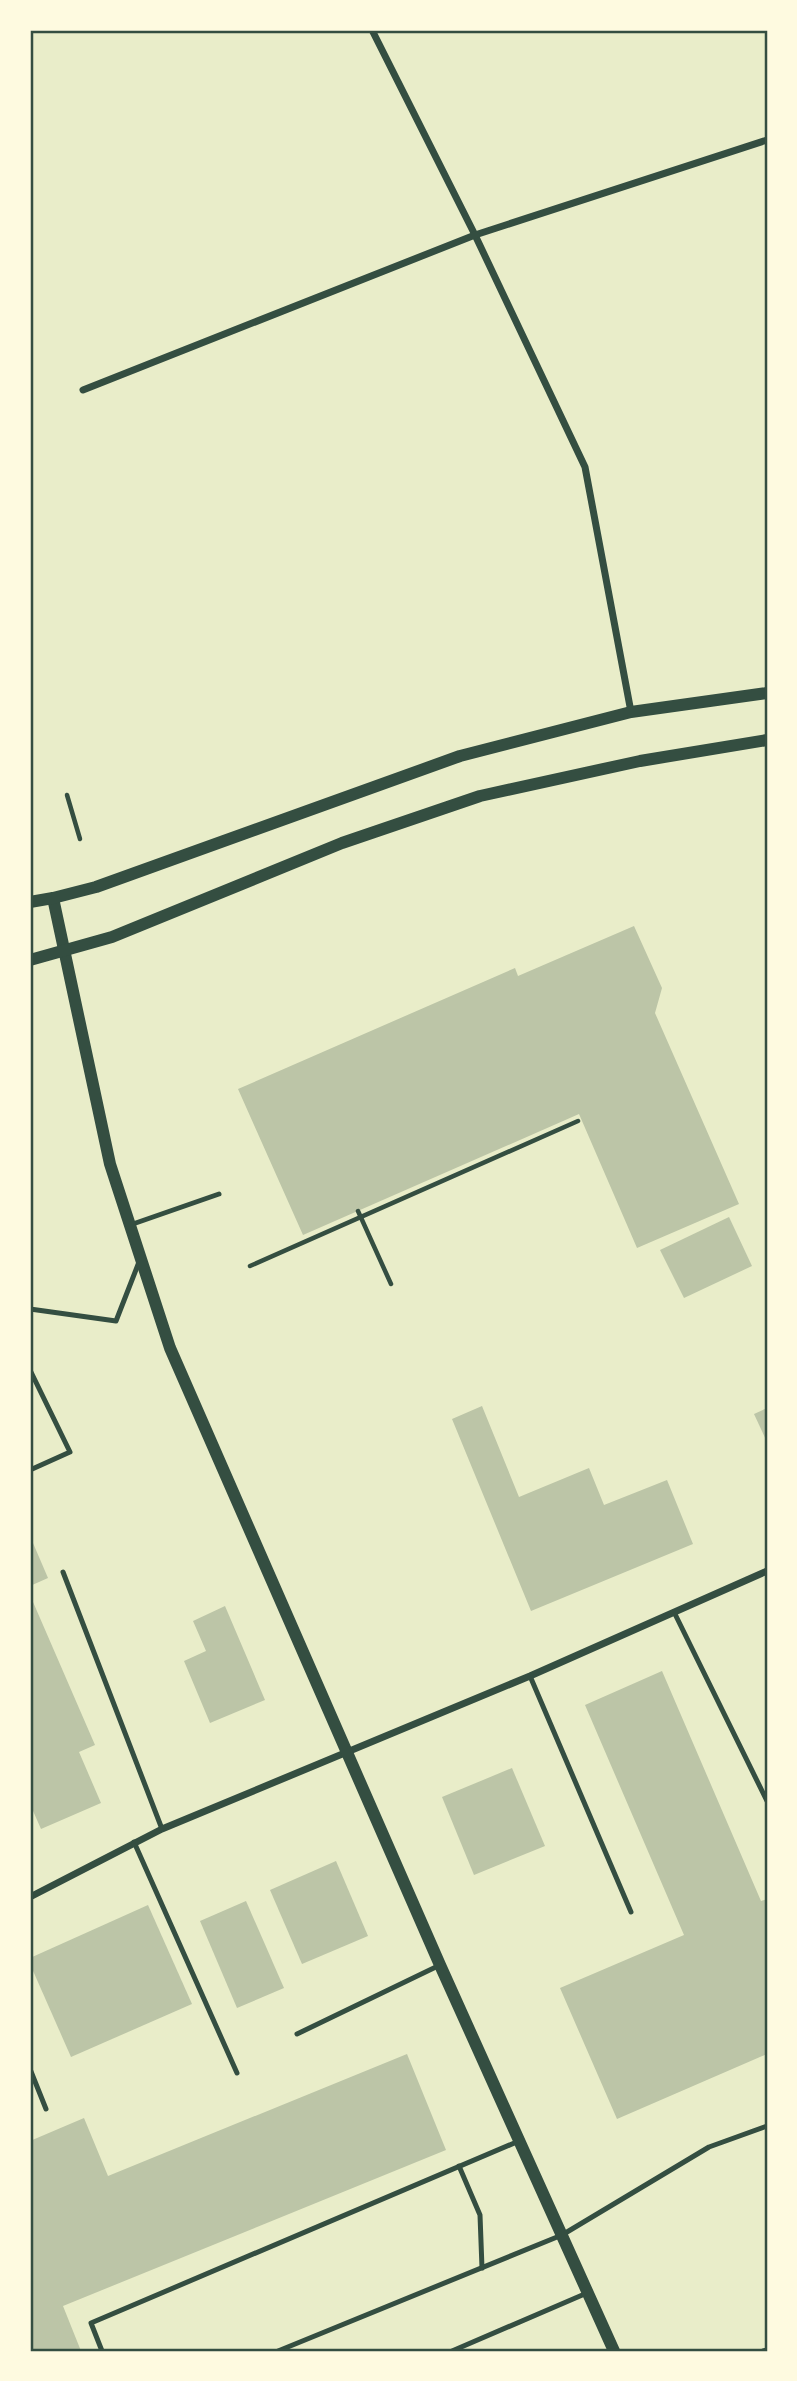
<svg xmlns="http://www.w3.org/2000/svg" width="797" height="2381" font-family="'Noto Sans',sans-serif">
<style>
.building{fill:#bcc5a7}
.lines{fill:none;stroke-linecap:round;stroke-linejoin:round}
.path{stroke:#344e41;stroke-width:4.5}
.service{stroke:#344e41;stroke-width:5}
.minor{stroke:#344e41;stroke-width:7}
.tertiary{stroke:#344e41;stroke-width:12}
.neatline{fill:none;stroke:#344e41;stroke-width:2.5}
</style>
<rect width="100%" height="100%" fill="#e9edc9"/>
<g class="building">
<polygon points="634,926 662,988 655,1013 739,1204 637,1248 579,1114 303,1235 238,1089 515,968 518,976"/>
<polygon points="729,1217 752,1266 684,1298 660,1250"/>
<polygon points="482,1406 519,1497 589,1468 604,1505 667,1480 693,1544 531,1611 452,1419"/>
<polygon points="767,1408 767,1442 754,1414"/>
<polygon points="30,1536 48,1578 30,1586"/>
<polygon points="30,1595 95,1745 79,1752 101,1803 41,1829 30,1804"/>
<polygon points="225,1606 265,1700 210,1723 184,1661 206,1651 193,1621"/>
<polygon points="662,1671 761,1901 767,1899 767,2054 617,2119 560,1988 684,1935 585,1705"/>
<polygon points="512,1768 545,1846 474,1875 442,1797"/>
<polygon points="336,1861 368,1936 302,1964 270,1890"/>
<polygon points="246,1901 284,1988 237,2008 200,1921"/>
<polygon points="148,1905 192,2004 71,2057 30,1964 30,1958"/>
<polygon points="407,2054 446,2150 63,2306 81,2351 30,2351 30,2141 84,2118 108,2176"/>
</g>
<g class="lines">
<g class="path">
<polyline points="67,795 80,839"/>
<polyline points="358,1211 391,1284"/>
<polyline points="250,1266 578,1121"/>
</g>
<g class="service">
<polyline points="130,1225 219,1194"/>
<polyline points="30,1309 116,1321 139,1262"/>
<polyline points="30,1370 70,1452 30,1470"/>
<polyline points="63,1572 162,1829"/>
<polyline points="674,1612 767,1801"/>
<polyline points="530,1676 631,1912"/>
<polyline points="134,1842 237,2073"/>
<polyline points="297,2034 440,1965"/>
<polyline points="30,2069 46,2109"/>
<polyline points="459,2166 480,2215 482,2268"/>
<polyline points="102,2351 91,2323 519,2141"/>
<polyline points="278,2351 562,2235 709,2147 767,2126"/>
<polyline points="452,2351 587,2293"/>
<polyline points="763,2351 767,2350"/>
</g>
<g class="minor">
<polyline points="372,30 475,235 585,467 631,712"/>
<polyline points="83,390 475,235 767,140"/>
<polyline points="30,1897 162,1829 530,1676 767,1571"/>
</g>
<g class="tertiary">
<polyline points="53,898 110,1164 170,1348 440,1965 614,2351"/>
<polyline points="30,902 53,898 96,887 460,756 631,712 767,693"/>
<polyline points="30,960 112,937 342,843 480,796 640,761 767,740"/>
</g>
</g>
<rect width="797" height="2381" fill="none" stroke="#fefae0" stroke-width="63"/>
<rect x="32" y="32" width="734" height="2318" class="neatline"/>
</svg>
